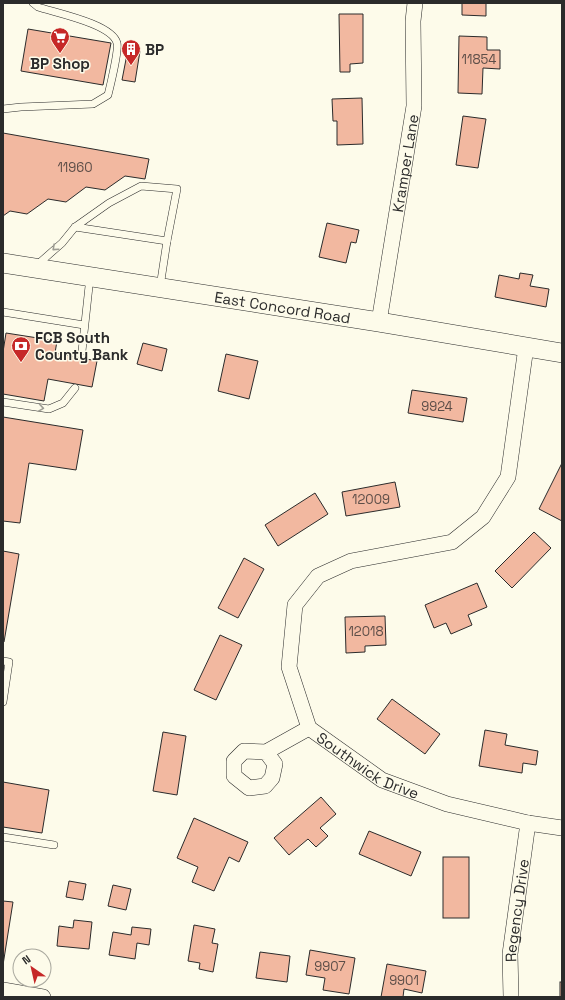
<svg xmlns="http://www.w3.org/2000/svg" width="565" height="1000" font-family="'Space Grotesk',sans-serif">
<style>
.building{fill:#f2b8a0;stroke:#2b2b2b}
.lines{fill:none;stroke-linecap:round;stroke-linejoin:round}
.service-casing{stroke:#2b2b2b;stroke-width:8}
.minor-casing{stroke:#2b2b2b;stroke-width:16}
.tertiary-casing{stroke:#2b2b2b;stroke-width:20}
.service{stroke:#fdfbea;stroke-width:7}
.minor{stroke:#fdfbea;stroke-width:15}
.tertiary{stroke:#fdfbea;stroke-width:19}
.oneway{stroke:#9e9d94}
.labels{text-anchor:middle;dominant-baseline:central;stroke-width:3;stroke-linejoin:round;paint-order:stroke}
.number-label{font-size:13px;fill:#5d4e48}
.poi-label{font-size:15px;font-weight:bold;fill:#2b2b2b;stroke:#fdfbea;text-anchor:start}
.street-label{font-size:15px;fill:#2b2b2b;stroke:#fdfbea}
</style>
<rect width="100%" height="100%" fill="#fdfbea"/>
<g class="building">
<polygon points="462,3 486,3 486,16 462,15"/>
<polygon points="339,14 363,14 363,63 350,64 350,72 340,72"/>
<polygon points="28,29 111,43 103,85 21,71"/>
<polygon points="459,36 487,37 487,50 500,50 500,69 483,68 482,94 458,93"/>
<polygon points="128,49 140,51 135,82 122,80"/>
<polygon points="362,98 363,144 337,145 337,121 333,121 332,99"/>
<polygon points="463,116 486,119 478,168 456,165"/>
<polygon points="3,133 149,159 145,179 125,176 105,190 86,187 66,202 48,199 27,214 10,211 3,216"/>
<polygon points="327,223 359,230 356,243 351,242 346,263 319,257"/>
<polygon points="520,273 533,275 530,286 549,289 546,307 495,297 499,275 519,279"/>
<polygon points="6,333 57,341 55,353 97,361 92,387 48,379 44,401 3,394 3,352"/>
<polygon points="143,343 167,349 162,371 137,364"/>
<polygon points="226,354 258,361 249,399 218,391"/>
<polygon points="412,390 467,398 463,422 408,413"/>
<polygon points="3,417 83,430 76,470 29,463 20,523 3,521"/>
<polygon points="562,463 562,521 539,509"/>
<polygon points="395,482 400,507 346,516 342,492"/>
<polygon points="315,493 328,514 278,546 265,525"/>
<polygon points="534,532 551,548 512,588 495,571"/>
<polygon points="3,551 19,554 4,642 3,641"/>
<polygon points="244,558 264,569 238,618 218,608"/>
<polygon points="477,583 487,607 468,615 472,625 451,634 446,623 434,628 425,605"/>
<polygon points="385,616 386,645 365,646 365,652 346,653 345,617"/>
<polygon points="220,635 242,645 216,700 194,690"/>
<polygon points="392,699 440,734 425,754 377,719"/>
<polygon points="485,730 507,734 505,745 538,751 536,765 523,763 522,773 479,766"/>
<polygon points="163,732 186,736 177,795 153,791"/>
<polygon points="3,782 49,790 42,833 3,827"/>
<polygon points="321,797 336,814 320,828 328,836 316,847 308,839 289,855 274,838"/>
<polygon points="194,818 248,842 239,862 229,857 214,891 192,882 198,867 177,858"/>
<polygon points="369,831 421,852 411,876 359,854"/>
<rect x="443" y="857" width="26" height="61"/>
<polygon points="69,881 86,884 83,900 66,897"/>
<polygon points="113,885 131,889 126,910 108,906"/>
<polygon points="3,901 13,902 3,965"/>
<polygon points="74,920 92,922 89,949 57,946 59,926 73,928"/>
<polygon points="194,925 215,929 212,943 218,944 213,972 199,969 200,963 188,961"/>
<polygon points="132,927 151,929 149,945 137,943 135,959 109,955 113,932 131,935"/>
<polygon points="310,950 355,958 349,994 323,990 325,978 306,975"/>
<polygon points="260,952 290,956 287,982 256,978"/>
<polygon points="387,964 426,971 422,993 404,989 403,997 381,997"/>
<rect x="560" y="982" width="2" height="15"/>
</g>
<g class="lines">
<defs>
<g id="service">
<path d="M3,109L21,107L93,104L108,95C110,87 119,49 117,43C112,24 56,13 38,7L33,3"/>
<polyline points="75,227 167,241 160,287"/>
<polyline points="37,265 62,243 75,227 109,203 141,186 177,189 167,241"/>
<polyline points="3,312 84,325"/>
<polyline points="82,351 90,277"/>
<polyline points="3,402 49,409 63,403 75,388"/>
<polyline points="3,661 9,662 3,702"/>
<polyline points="3,837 54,845"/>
</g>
<g id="minor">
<path id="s1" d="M379,322L414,106L413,21L415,3"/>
<path id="s2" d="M526,347L508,477L483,517L452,542L351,561L318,576L295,605L289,667L309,728L382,780L447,804L528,823L562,828"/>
<polyline points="266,752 275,764 272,778 265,786 249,788 234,776 234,761 244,751 266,752 309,728"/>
<polyline points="3,990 43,997"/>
<path id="s3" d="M511,997L510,954L528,823"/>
</g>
<g id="tertiary">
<path id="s4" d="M3,263L379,322L562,353"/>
</g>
</defs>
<use href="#service" class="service-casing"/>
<use href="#minor" class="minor-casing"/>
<use href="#tertiary" class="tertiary-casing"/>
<use href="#service" class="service"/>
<use href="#minor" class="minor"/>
<use href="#tertiary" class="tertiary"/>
</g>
<defs><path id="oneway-chevron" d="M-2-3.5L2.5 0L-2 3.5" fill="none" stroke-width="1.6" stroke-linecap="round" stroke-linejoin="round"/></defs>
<g class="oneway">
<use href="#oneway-chevron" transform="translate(55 248) rotate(138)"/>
<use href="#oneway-chevron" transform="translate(41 408) rotate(9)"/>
</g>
<defs>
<symbol id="supermarket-pin" viewBox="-11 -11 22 30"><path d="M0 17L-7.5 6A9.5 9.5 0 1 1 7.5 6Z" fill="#c62828" stroke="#fdfbea"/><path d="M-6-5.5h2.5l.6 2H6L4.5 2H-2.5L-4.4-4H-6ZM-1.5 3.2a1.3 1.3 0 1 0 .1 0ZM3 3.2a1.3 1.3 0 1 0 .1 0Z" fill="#fff"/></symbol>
<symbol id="building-pin" viewBox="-11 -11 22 30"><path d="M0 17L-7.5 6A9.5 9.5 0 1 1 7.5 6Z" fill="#c62828" stroke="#fdfbea"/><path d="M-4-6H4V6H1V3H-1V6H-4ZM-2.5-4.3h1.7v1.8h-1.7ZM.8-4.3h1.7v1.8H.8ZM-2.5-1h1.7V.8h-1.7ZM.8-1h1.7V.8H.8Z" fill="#fff"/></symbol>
<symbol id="bank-pin" viewBox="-11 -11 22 30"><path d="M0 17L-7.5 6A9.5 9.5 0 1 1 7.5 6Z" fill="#c62828" stroke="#fdfbea"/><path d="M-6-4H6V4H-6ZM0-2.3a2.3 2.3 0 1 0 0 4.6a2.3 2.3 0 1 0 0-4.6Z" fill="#fff"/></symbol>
</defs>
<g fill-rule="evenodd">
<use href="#supermarket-pin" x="49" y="26" width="22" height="30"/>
<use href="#building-pin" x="120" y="38" width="22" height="30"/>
<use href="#bank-pin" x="10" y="335" width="22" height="30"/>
</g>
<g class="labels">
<g class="number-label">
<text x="479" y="59">11854</text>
<text x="75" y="167">11960</text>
<text x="437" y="406">9924</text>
<text x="371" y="499">12009</text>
<text x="366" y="631">12018</text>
<text x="330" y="966">9907</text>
<text x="404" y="980">9901</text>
</g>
<g class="poi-label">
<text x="145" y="49">BP</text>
<text x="60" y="63" text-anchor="middle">BP Shop</text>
<text x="35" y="337">FCB South<tspan x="35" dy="17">County Bank</tspan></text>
</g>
<g class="street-label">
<text stroke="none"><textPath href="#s1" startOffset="161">Kramper Lane</textPath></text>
<text stroke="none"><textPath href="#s4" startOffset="283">East Concord Road</textPath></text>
<text stroke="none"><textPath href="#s2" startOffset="591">Southwick Drive</textPath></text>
<text stroke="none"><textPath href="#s3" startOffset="87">Regency Drive</textPath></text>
</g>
</g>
<rect width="565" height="1000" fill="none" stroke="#2b2b2b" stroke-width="8"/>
<g transform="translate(32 968) rotate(326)"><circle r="19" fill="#fdfbea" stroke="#a9a89e"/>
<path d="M0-3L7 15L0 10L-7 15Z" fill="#c62828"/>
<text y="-6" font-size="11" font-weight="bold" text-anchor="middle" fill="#2b2b2b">N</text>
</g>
</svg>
